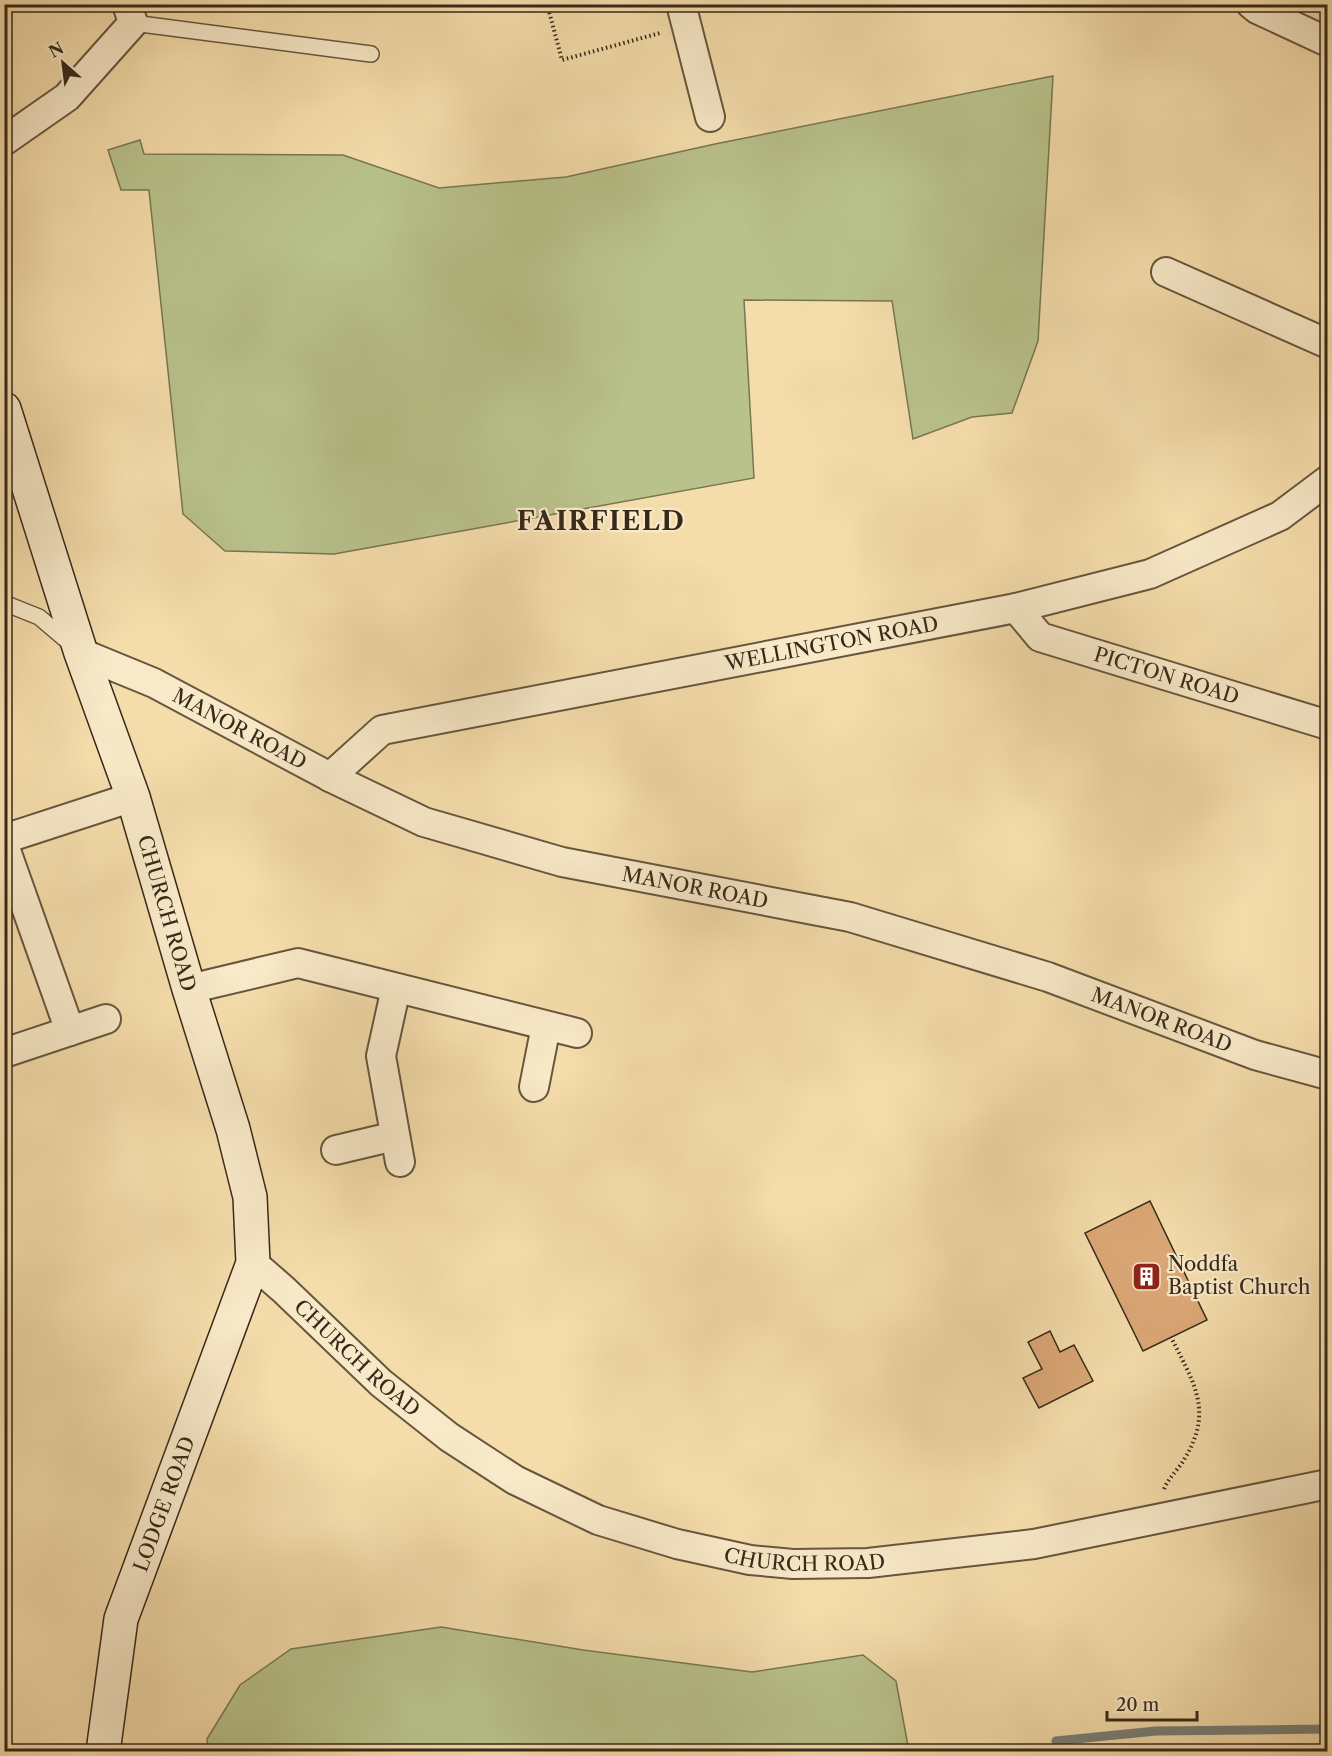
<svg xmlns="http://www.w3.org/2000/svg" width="1332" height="1756" font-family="'Libre Caslon Text',serif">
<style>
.green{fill:#b9c28b;stroke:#787652;stroke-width:1.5}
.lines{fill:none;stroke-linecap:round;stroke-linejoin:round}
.stream{stroke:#787f78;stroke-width:9}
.building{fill:#dba776;stroke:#37291a;stroke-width:1.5}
.lane-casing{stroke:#66563e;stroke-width:18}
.street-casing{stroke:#66563e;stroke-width:32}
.secondary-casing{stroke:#37291a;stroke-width:36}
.path{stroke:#37291a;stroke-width:4;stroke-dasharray:1.5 3;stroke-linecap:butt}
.lane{stroke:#f8e9c8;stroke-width:15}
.street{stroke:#f8e9c8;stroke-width:28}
.secondary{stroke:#f8e9c8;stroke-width:33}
.labels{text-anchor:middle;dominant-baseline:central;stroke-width:4.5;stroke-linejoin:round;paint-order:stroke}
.street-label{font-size:20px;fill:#37291a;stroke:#f8e9c8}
.poi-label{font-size:20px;fill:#37291a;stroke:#f8e9c8;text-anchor:start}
.district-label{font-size:26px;font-weight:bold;letter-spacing:1.5px;fill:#37291a;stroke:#f8e9c8}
</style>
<rect width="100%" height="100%" fill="#f5ddab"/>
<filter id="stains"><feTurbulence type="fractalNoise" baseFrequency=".00333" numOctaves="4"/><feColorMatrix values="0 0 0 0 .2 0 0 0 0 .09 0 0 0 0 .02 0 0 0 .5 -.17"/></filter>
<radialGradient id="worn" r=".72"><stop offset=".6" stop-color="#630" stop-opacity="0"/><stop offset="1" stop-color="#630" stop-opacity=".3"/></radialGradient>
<g class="green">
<polygon points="1053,76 1038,341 1012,413 972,417 913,439 892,301 744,300 754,478 334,554 225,551 183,514 149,190 121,190 108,150 140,140 144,154 343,155 439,188 566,177 715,144"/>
<polygon points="441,1627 583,1650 752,1672 863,1655 896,1681 909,1751 208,1751 207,1739 240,1685 291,1649"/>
</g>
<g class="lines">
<polyline class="stream" points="1056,1741 1156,1731 1328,1729"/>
</g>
<g class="building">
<polygon points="1150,1201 1207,1320 1143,1351 1085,1233"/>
<polygon points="1050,1331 1060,1352 1074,1345 1093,1381 1039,1408 1023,1378 1042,1369 1028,1342"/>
</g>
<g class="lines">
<defs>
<g id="lane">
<polyline points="133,23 371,54"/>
<polyline points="4,603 39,617 72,645"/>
</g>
<g id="street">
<polyline points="681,4 710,117"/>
<polyline points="1251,4 1257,9 1328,42"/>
<polyline points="4,141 67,97 133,23 127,4"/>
<polyline points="1166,272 1328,344"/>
<path id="s1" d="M1016,608L1040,637L1328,725"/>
<path id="s2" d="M81,653L154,683L330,777L424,822L562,862L850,917L1048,977L1255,1055L1328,1075"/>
<path id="s3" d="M330,777L382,730L1016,608L1150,574L1280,516L1328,480"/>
<polyline points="4,839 133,797"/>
<polyline points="4,845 70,1031"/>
<polyline points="396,988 381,1056 400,1162"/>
<polyline points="189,989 298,963 577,1033"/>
<polyline points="4,1053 106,1019"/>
<polyline points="534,1087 546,1026"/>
<polyline points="336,1150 395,1136"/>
<path id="s4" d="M253,1263L284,1290L381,1383L449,1437L515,1480L598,1520L677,1544L750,1560L793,1564L868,1563L1034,1544L1328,1484"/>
</g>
<g id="secondary">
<path id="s5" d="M4,409L81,653L133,797L189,989L233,1129L250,1197L253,1263L121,1619L103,1752"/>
</g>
</defs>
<use href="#lane" class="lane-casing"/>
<use href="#street" class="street-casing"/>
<use href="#secondary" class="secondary-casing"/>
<g class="path">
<polyline points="547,4 562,60 660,33"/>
<path d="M1164,1489C1169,1477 1179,1469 1185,1458C1214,1410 1193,1382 1171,1337"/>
</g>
<use href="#lane" class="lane"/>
<use href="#street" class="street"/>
<use href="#secondary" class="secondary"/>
</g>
<defs>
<symbol id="building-square" viewBox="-11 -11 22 22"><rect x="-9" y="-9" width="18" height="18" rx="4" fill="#8f2418" stroke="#f8e9c8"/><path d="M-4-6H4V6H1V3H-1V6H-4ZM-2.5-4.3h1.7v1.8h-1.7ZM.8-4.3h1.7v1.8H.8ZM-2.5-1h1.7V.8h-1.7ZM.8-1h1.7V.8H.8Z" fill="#fff"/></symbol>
</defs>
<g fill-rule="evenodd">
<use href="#building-square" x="1130" y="1260" width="33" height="33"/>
</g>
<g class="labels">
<g class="street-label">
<text stroke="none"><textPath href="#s3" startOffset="528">WELLINGTON ROAD</textPath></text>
<text stroke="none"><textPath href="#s1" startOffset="170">PICTON ROAD</textPath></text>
<text stroke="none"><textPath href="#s2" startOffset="176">MANOR ROAD</textPath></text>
<text stroke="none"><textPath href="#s2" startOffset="662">MANOR ROAD</textPath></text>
<text stroke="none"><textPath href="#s5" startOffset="530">CHURCH ROAD</textPath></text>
<text stroke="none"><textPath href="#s2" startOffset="1148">MANOR ROAD</textPath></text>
<text stroke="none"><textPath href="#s4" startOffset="141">CHURCH ROAD</textPath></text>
<text transform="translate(164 1504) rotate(-70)">LODGE ROAD</text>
<text stroke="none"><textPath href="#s4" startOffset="645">CHURCH ROAD</textPath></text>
</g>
<g class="poi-label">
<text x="1168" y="1264">Noddfa<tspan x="1168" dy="23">Baptist Church</tspan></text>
</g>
<g class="district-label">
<text x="601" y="521">FAIRFIELD</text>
</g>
</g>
<rect width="1332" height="1756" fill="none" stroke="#f5ddab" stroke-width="24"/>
<rect x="6" y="6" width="1320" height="1744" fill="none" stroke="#37291a" stroke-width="3"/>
<rect x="12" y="12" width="1308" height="1732" fill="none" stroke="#37291a" stroke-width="1.5"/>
<g transform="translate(63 63) rotate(332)" stroke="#f8e9c8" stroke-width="4.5" paint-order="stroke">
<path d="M0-4.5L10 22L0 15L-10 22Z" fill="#37291a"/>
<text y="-9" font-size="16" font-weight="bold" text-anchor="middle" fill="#37291a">N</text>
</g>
<path d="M1107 1711v9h90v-9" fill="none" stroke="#37291a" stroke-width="3"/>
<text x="1116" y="1711" font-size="18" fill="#37291a" stroke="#f8e9c8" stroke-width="4.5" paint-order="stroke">20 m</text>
<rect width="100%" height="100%" filter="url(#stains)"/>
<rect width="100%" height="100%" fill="url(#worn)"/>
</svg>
